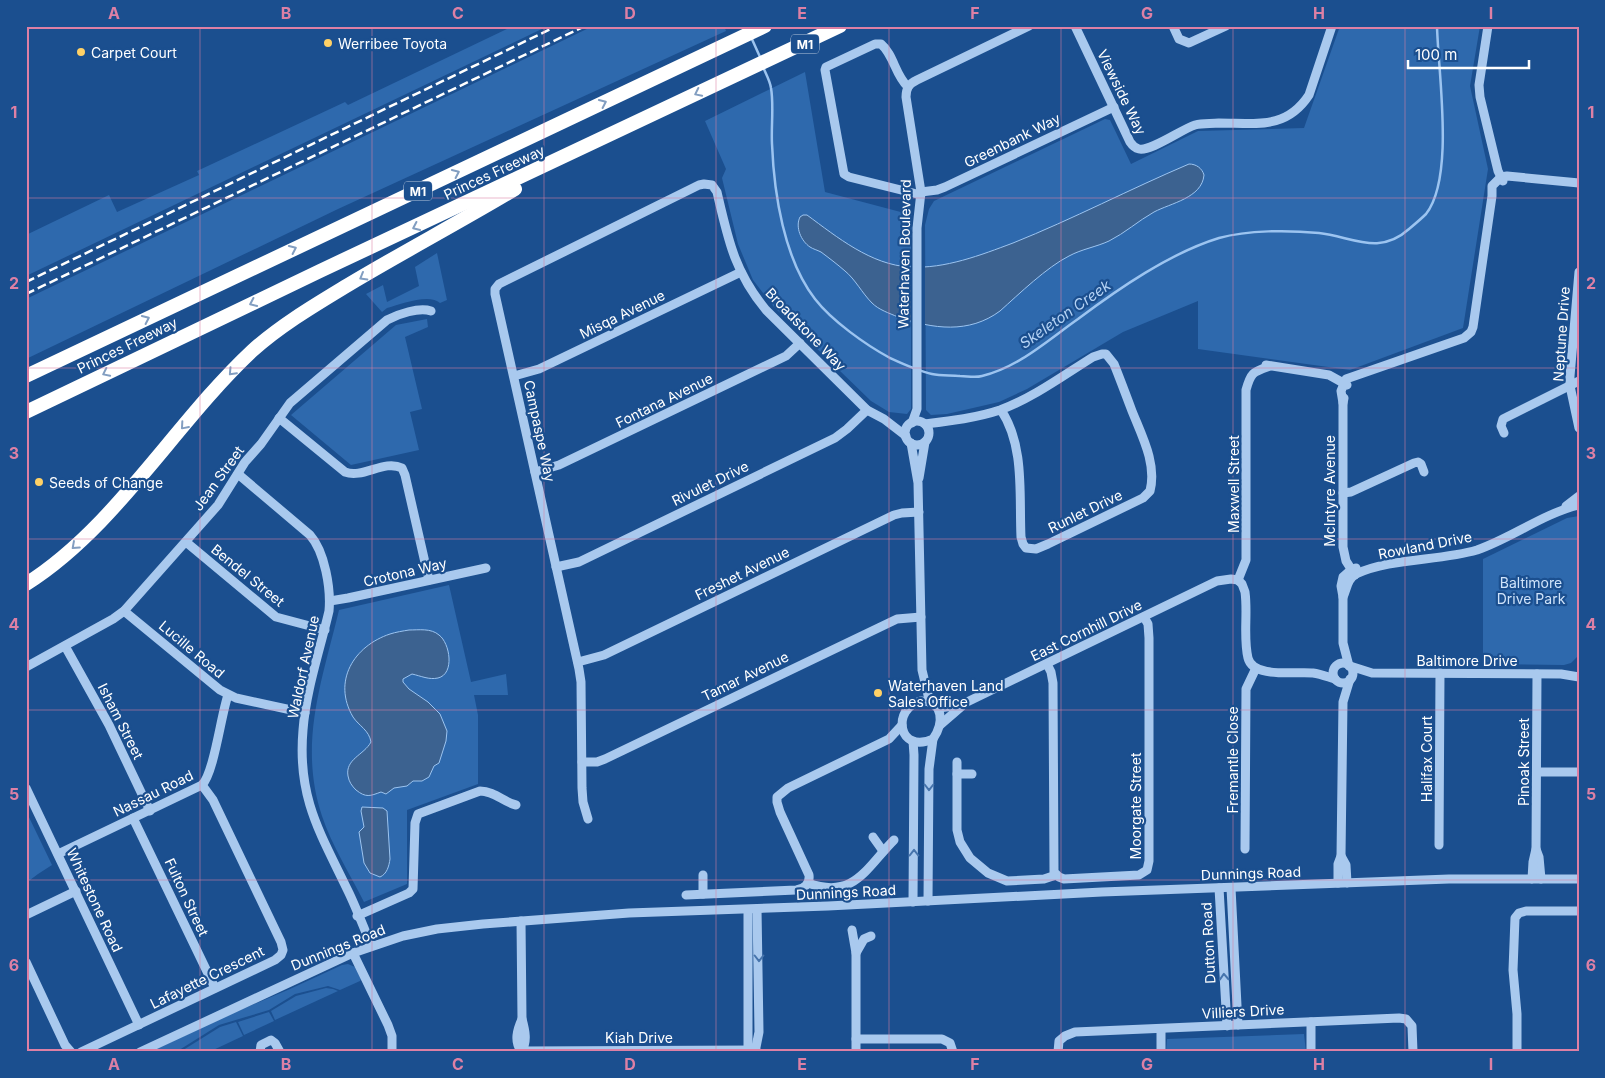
<svg xmlns="http://www.w3.org/2000/svg" width="1605" height="1078" font-family="Inter,sans-serif">
<style>
.green{fill:#2e69ad}
.water{fill:#3c6290;stroke:#9cc4f0}
.pier{fill:#1b4f8f}
.lines{fill:none;stroke-linecap:round;stroke-linejoin:round}
.stream{stroke:#9cc4f0;stroke-width:2.5}
.minor{stroke:#a9c9ee;stroke-width:9}
.highway{stroke:#fff;stroke-width:14}
.rail{stroke:#fff;stroke-width:2.5;stroke-dasharray:9 4;stroke-linecap:butt}
.oneway{stroke:#829ec1}
.oneway2{stroke:#4674ac}
.grid{fill:none;stroke:#dd80a5;stroke-width:1;stroke-opacity:0.55}
.poi-dot{fill:#ffd166;stroke:#1b4f8f;stroke-width:2}
.labels{text-anchor:middle;dominant-baseline:central;stroke-width:4.5;stroke-linejoin:round;paint-order:stroke}
.shield{fill:#1b4f8f;stroke:#bbcadd;stroke-width:1}
.shield-label{font-size:12px;font-weight:bold;fill:#fff}
.poi-label{font-size:14px;fill:#fff;stroke:#1b4f8f;text-anchor:start}
.street-label{font-size:14px;fill:#fff;stroke:#1b4f8f}
.park-label{font-size:14px;fill:#cfe3fa;stroke:#1b4f8f}
.water-label{font-size:15px;font-style:italic;fill:#b5d3f5;stroke:#1b4f8f}
.neatline{fill:none;stroke:#dd80a5;stroke-width:2}
.grid-label{font-size:16px;text-anchor:middle;font-weight:bold;fill:#dd80a5}
</style>
<rect width="100%" height="100%" fill="#1b4f8f"/>
<g class="green">
<polygon points="513,26 548,26 26,276 26,235 109,195 117,212 199,175 197,171 345,102 348,105"/>
<polygon points="593,26 724,26 726,31 338,209 26,359 26,299"/>
<polygon points="1340,26 1480,26 1470,86 1488,169 1463,328 1350,370 1198,349 1198,301 1123,332 1027,389 999,402 947,414 931,415 926,410 925,225 929,209 934,201 1105,119 1110,120 1131,164 1198,131 1304,128"/>
<polygon points="805,72 825,192 912,215 911,245 911,409 907,414 889,412 871,401 774,307 753,280 738,244 722,178 726,169 705,121"/>
<path d="M437,253L447,300L440,303C430,293 400,304 387,308L382,312L366,294L383,285L387,302L419,286L415,267Z"/>
<polygon points="427,319 428,327 405,337 422,409 410,412 419,450 351,465 291,415 396,325"/>
<polygon points="1579,516 1579,621 1577,657 1571,663 1564,665 1483,664 1483,559 1567,518"/>
<path d="M449,585L471,682L506,674L508,695H474L478,715V784L407,810V884L364,902C350,874 332,846 322,816C298,744 322,681 339,610Z"/>
<polygon points="26,811 52,865 38,874 26,883"/>
<polygon points="348,964 355,967 361,979 360,981 340,990 328,986 295,994 269,1010 219,1025 176,1052 150,1052 233,1013 290,989 342,965"/>
<polygon points="326,988 333,989 338,991 275,1020 271,1011 296,996"/>
<polygon points="269,1012 274,1021 244,1035 238,1022"/>
<polygon points="236,1022 243,1036 209,1052 180,1052 220,1027"/>
<polygon points="1304,1034 1306,1052 1166,1052 1167,1039"/>
</g>
<g class="water">
<path d="M1189,164C1196,164 1202,168 1204,175C1202,198 1171,203 1154,212C1138,221 1125,233 1109,241C1096,247 1082,249 1069,256C1047,267 1019,294 1000,311C969,334 933,329 898,317C889,313 879,310 872,303C862,293 855,279 845,271C837,264 829,258 821,252C817,250 813,249 810,247C801,241 795,227 800,217L803,215H807C837,237 871,265 910,267C945,269 981,255 1013,243C1073,219 1130,189 1189,164Z"/>
<path d="M409,630C419,630 431,628 439,635C450,643 455,674 438,678C429,680 421,676 412,674L403,679V682L409,689L428,702L440,714L447,731L446,741L439,763L434,766L429,777L422,781H413L407,786L394,788L386,794L381,792C370,796 366,798 356,790C352,786 349,782 348,776C345,759 364,755 371,742C369,730 359,726 353,717C332,681 354,646 390,634C396,632 403,631 409,630Z"/>
<path d="M362,807L383,808L387,811L390,859C389,866 387,874 380,877L370,873L364,863L359,832L364,827L361,811Z"/>
</g>
<polygon class="pier" points="925,264 925,327 911,323 911,265"/>
<g class="lines">
<g class="stream">
<polyline points="751,37 760,57"/>
<path d="M763,67C766,74 770,81 771,88C774,105 771,127 772,144C774,194 784,259 815,299C832,321 866,345 890,358C903,364 918,371 932,374C941,376 951,375 960,376C967,376 975,378 982,376C1019,367 1048,340 1078,319C1118,289 1170,253 1219,238C1248,230 1288,230 1319,233C1353,237 1379,256 1409,229C1415,224 1421,219 1426,214C1455,177 1438,73 1437,26"/>
</g>
<g class="minor">
<path d="M1075,26L1130,142C1132,145 1135,148 1139,149C1150,152 1182,129 1195,125C1203,123 1211,124 1219,123C1256,123 1286,130 1309,95L1332,26"/>
<polyline points="1173,26 1179,39 1189,43 1226,26"/>
<polyline points="1488,26 1479,85 1480,97 1498,171 1503,181"/>
<path d="M908,87C895,75 894,55 881,44H875L826,67L825,70L844,174L849,177L921,195"/>
<polyline points="921,192 937,190 945,187 1114,107"/>
<polyline points="1579,272 1570,376 1570,386 1579,428"/>
<polyline points="1266,365 1329,375 1347,385"/>
<polyline points="514,376 539,369 741,272"/>
<polyline points="1344,398 1343,403 1343,547 1346,561 1355,575"/>
<polyline points="1343,403 1341,391 1346,379 1464,338 1471,332 1473,327 1492,196 1492,186 1501,177 1507,176 1579,183"/>
<path d="M279,418L345,472C363,479 384,459 402,468L405,475L429,580"/>
<circle cx="917" cy="433" r="12"/>
<path d="M912,423L917,409V228L921,192L906,97C906,88 909,84 917,80L1029,26"/>
<path d="M925,424C950,421 976,418 1000,410C1033,398 1064,375 1093,357L1102,354H1106L1114,364C1120,379 1126,395 1132,411C1142,436 1157,464 1150,491L1143,498L1048,544L1036,549L1026,548L1023,544L1021,537C1019,495 1025,446 1001,410"/>
<polyline points="1504,433 1501,426 1503,419 1579,381"/>
<polyline points="911,443 918,483 922,670 928,695 933,703"/>
<polyline points="535,472 559,465 786,356 800,343"/>
<path d="M238,474L310,535C325,552 331,589 329,611C320,650 306,690 303,730C297,799 321,834 349,893C357,910 364,928 371,945"/>
<polyline points="919,478 925,442"/>
<polyline points="1343,493 1351,492 1414,463 1418,462 1421,464 1424,472"/>
<polyline points="1566,506 1579,496"/>
<polyline points="186,542 276,617 325,630"/>
<polyline points="556,567 579,562 835,438 847,429 867,410"/>
<path d="M1238,580L1246,560V390C1251,372 1253,372 1270,366"/>
<path d="M1238,580L1242,584L1245,592C1248,614 1243,637 1248,658C1253,679 1297,671 1313,673C1321,674 1328,677 1335,679"/>
<path d="M1343,597C1347,589 1347,579 1356,574C1390,558 1440,561 1477,550C1512,538 1542,514 1579,505"/>
<polyline points="330,601 348,598 486,568"/>
<polyline points="124,611 220,690 236,698 305,713"/>
<polyline points="65,646 109,725 150,811"/>
<polyline points="578,662 604,655 894,515 902,513 919,512"/>
<circle cx="1343" cy="673" r="10"/>
<polyline points="1047,664 1051,672 1053,683 1054,872 1059,877 1064,879 1139,875 1147,870 1149,861 1149,638 1148,624 1144,617"/>
<polyline points="1349,666 1343,643 1343,597 1341,586 1343,577 1351,570 1356,568"/>
<polyline points="1350,666 1372,673 1561,674 1579,677"/>
<path d="M26,667L113,619L124,611L218,505L245,462L261,444L290,403L387,320C398,314 419,307 431,311"/>
<path d="M921,701C944,701 944,723 933,739C898,755 891,708 921,701Z"/>
<polyline points="938,708 954,706 967,702 1217,581 1231,579 1238,580"/>
<polyline points="940,725 962,706"/>
<polyline points="913,741 914,755 913,902"/>
<polyline points="582,762 597,762 605,759 897,619 921,617"/>
<polyline points="957,762 957,830 960,842 970,858 988,873 1007,881 1044,879 1056,875"/>
<polyline points="1537,772 1579,772"/>
<polyline points="957,774 972,774"/>
<polyline points="26,788 139,1025"/>
<polyline points="133,818 215,988"/>
<path d="M588,819L583,802L582,788L581,682L579,669L495,294V289L499,284L699,185L704,184L712,185L717,192C728,239 734,271 766,310L867,410L884,419L906,436"/>
<polyline points="873,837 883,851"/>
<polyline points="1439,845 1440,673"/>
<polyline points="1245,849 1246,689 1256,668"/>
<polyline points="1536,849 1539,857 1541,879"/>
<path d="M58,854L202,785C214,773 221,715 228,695"/>
<polyline points="1341,856 1346,865 1347,883"/>
<polyline points="703,875 703,894"/>
<polyline points="1532,879 1533,862 1536,849 1537,674"/>
<path d="M808,883C854,900 866,868 894,840"/>
<polyline points="1338,883 1338,864 1341,856 1343,702 1350,679"/>
<polyline points="1219,888 1227,1026"/>
<polyline points="1231,888 1238,1025"/>
<path d="M686,895L796,890C805,889 810,883 809,875L780,812L777,802V797L788,788L889,739L902,725"/>
<polyline points="928,901 929,769 933,739"/>
<polyline points="748,910 748,1052"/>
<polyline points="26,915 76,891"/>
<path d="M357,916L409,893L413,889L415,823L418,814L480,791C495,791 503,802 516,805"/>
<path d="M521,921L522,1019C525,1030 528,1042 521,1052"/>
<polyline points="852,930 856,953 856,1052"/>
<polyline points="353,953 388,1025 392,1036 392,1052"/>
<polyline points="856,953 864,939 871,936"/>
<polyline points="26,962 65,1045 71,1052"/>
<polyline points="1311,1022 1311,1052"/>
<polyline points="1161,1029 1161,1052"/>
<polyline points="856,1039 942,1039 950,1043 953,1052"/>
<polyline points="521,1051 756,1050"/>
<path d="M521,1051C514,1041 517,1030 522,1019"/>
<polyline points="81,1052 275,960 281,955 283,950 281,942 213,800 202,785"/>
<polyline points="140,1052 353,953 403,936 437,929 483,924 629,913 828,906 1102,892 1449,879 1579,879"/>
<polyline points="260,1052 261,1045 271,1040 275,1043 280,1052"/>
<polyline points="755,1052 759,1032 757,909"/>
<polyline points="1058,1052 1059,1041 1065,1036 1075,1032 1399,1018 1406,1019 1412,1026 1413,1052"/>
<polyline points="1517,1052 1517,1014 1513,970 1515,918 1519,913 1526,911 1579,911"/>
</g>
<g class="highway">
<polyline points="26,376 765,26"/>
<polyline points="26,412 320,271 840,26"/>
<path d="M26,584C115,528 175,423 252,351C281,325 315,305 348,285C403,252 460,222 515,189"/>
</g>
<g class="rail">
<polyline points="26,282 557,26"/>
<polyline points="26,294 585,26"/>
</g>
</g>
<defs><path id="oneway-chevron" d="M-2-3.5L2.5 0L-2 3.5" fill="none" stroke-width="1.6" stroke-linecap="round" stroke-linejoin="round" transform="scale(1.25)"/></defs>
<g class="oneway">
<use href="#oneway-chevron" transform="translate(698 93) rotate(154)"/>
<use href="#oneway-chevron" transform="translate(603 103) rotate(-25)"/>
<use href="#oneway-chevron" transform="translate(456 173) rotate(-25)"/>
<use href="#oneway-chevron" transform="translate(416 227) rotate(155)"/>
<use href="#oneway-chevron" transform="translate(293 249) rotate(-25)"/>
<use href="#oneway-chevron" transform="translate(363 277) rotate(150)"/>
<use href="#oneway-chevron" transform="translate(253 303) rotate(155)"/>
<use href="#oneway-chevron" transform="translate(146 319) rotate(-25)"/>
<use href="#oneway-chevron" transform="translate(232 372) rotate(133)"/>
<use href="#oneway-chevron" transform="translate(106 373) rotate(154)"/>
<use href="#oneway-chevron" transform="translate(184 426) rotate(131)"/>
<use href="#oneway-chevron" transform="translate(75 546) rotate(138)"/>
</g>
<g class="oneway2">
<use href="#oneway-chevron" transform="translate(929 787) rotate(90)"/>
<use href="#oneway-chevron" transform="translate(914 853) rotate(-90)"/>
<use href="#oneway-chevron" transform="translate(759 958) rotate(90)"/>
<use href="#oneway-chevron" transform="translate(1224 977) rotate(-93)"/>
</g>
<path class="grid" d="M200,26V1052M372,26V1052M544,26V1052M716,26V1052M889,26V1052M1061,26V1052M1233,26V1052M1405,26V1052M26,198H1579M26,368H1579M26,539H1579M26,710H1579M26,880H1579"/>
<g class="poi-dot">
<circle cx="328" cy="43" r="5"/>
<circle cx="81" cy="52" r="5"/>
<circle cx="39" cy="482" r="5"/>
<circle cx="878" cy="693" r="5"/>
</g>
<g class="labels">
<g class="shield">
<rect x="791" y="34.5" width="28" height="19" rx="4"/>
<rect x="404" y="181.5" width="28" height="19" rx="4"/>
</g>
<g class="shield-label">
<text x="805" y="44">M1</text>
<text x="418" y="191">M1</text>
</g>
<g class="poi-label">
<text x="338" y="43">Werribee Toyota</text>
<text x="91" y="52">Carpet Court</text>
<text x="49" y="482">Seeds of Change</text>
<text x="888" y="685">Waterhaven Land<tspan x="888" dy="16">Sales Office</tspan></text>
</g>
<g class="street-label">
<text transform="translate(1122 92) rotate(64)">Viewside Way</text>
<text transform="translate(1012 140) rotate(-26)">Greenbank Way</text>
<text transform="translate(494 172) rotate(-25)">Princes Freeway</text>
<text transform="translate(904 254) rotate(-89)">Waterhaven Boulevard</text>
<text transform="translate(622 314) rotate(-26)">Misqa Avenue</text>
<text transform="translate(806 329) rotate(46)">Broadstone Way</text>
<text transform="translate(1561 334) rotate(-86)">Neptune Drive</text>
<text transform="translate(127 345) rotate(-26)">Princes Freeway</text>
<text transform="translate(664 400) rotate(-26)">Fontana Avenue</text>
<text transform="translate(540 431) rotate(78)">Campaspe Way</text>
<text transform="translate(218 478) rotate(-54)">Jean Street</text>
<text transform="translate(710 483) rotate(-26)">Rivulet Drive</text>
<text transform="translate(1233 484) rotate(-90)">Maxwell Street</text>
<text transform="translate(1329 491) rotate(-90)">McIntyre Avenue</text>
<text transform="translate(1085 511) rotate(-26)">Runlet Drive</text>
<text transform="translate(1425 545) rotate(-11)">Rowland Drive</text>
<text transform="translate(405 572) rotate(-13)">Crotona Way</text>
<text transform="translate(742 573) rotate(-26)">Freshet Avenue</text>
<text transform="translate(248 575) rotate(39)">Bendel Street</text>
<text transform="translate(1086 630) rotate(-26)">East Cornhill Drive</text>
<text transform="translate(192 649) rotate(40)">Lucille Road</text>
<text x="1467" y="660">Baltimore Drive</text>
<text transform="translate(303 667) rotate(-78)">Waldorf Avenue</text>
<text transform="translate(745 676) rotate(-26)">Tamar Avenue</text>
<text transform="translate(121 721) rotate(63)">Isham Street</text>
<text transform="translate(1426 759) rotate(-90)">Halifax Court</text>
<text transform="translate(1232 760) rotate(-90)">Fremantle Close</text>
<text transform="translate(1523 762) rotate(-90)">Pinoak Street</text>
<text transform="translate(153 793) rotate(-26)">Nassau Road</text>
<text transform="translate(1135 806) rotate(-90)">Moorgate Street</text>
<text transform="translate(1251 873) rotate(-2)">Dunnings Road</text>
<text transform="translate(846 892) rotate(-3)">Dunnings Road</text>
<text transform="translate(187 897) rotate(65)">Fulton Street</text>
<text transform="translate(95 900) rotate(65)">Whitestone Road</text>
<text transform="translate(1208 943) rotate(-93)">Dutton Road</text>
<text transform="translate(338 947) rotate(-22)">Dunnings Road</text>
<text transform="translate(207 977) rotate(-26)">Lafayette Crescent</text>
<text transform="translate(1243 1011) rotate(-3)">Villiers Drive</text>
<text x="639" y="1037">Kiah Drive</text>
</g>
<g class="park-label">
<text x="1531" y="582">Baltimore<tspan x="1531" dy="16">Drive Park</tspan></text>
</g>
<g class="water-label">
<text transform="translate(1065 314) rotate(-35)">Skeleton Creek</text>
</g>
</g>
<rect width="1605" height="1078" fill="none" stroke="#1b4f8f" stroke-width="55"/>
<path d="M1408 60v8h121v-8" fill="none" stroke="#ffffff" stroke-width="2.5"/>
<text x="1415" y="60" font-size="15" fill="#ffffff" stroke="#1b4f8f" stroke-width="4" paint-order="stroke">100 m</text>
<rect x="28" y="28" width="1550" height="1022" class="neatline"/>
<g class="grid-label">
<text x="114" y="19">A</text>
<text x="286" y="19">B</text>
<text x="458" y="19">C</text>
<text x="630" y="19">D</text>
<text x="802" y="19">E</text>
<text x="975" y="19">F</text>
<text x="1147" y="19">G</text>
<text x="1319" y="19">H</text>
<text x="1491" y="19">I</text>
<text x="14" y="118">1</text>
<text x="1591" y="118">1</text>
<text x="14" y="289">2</text>
<text x="1591" y="289">2</text>
<text x="14" y="459">3</text>
<text x="1591" y="459">3</text>
<text x="14" y="630">4</text>
<text x="1591" y="630">4</text>
<text x="14" y="800">5</text>
<text x="1591" y="800">5</text>
<text x="14" y="971">6</text>
<text x="1591" y="971">6</text>
<text x="114" y="1070">A</text>
<text x="286" y="1070">B</text>
<text x="458" y="1070">C</text>
<text x="630" y="1070">D</text>
<text x="802" y="1070">E</text>
<text x="975" y="1070">F</text>
<text x="1147" y="1070">G</text>
<text x="1319" y="1070">H</text>
<text x="1491" y="1070">I</text>
</g>
</svg>
